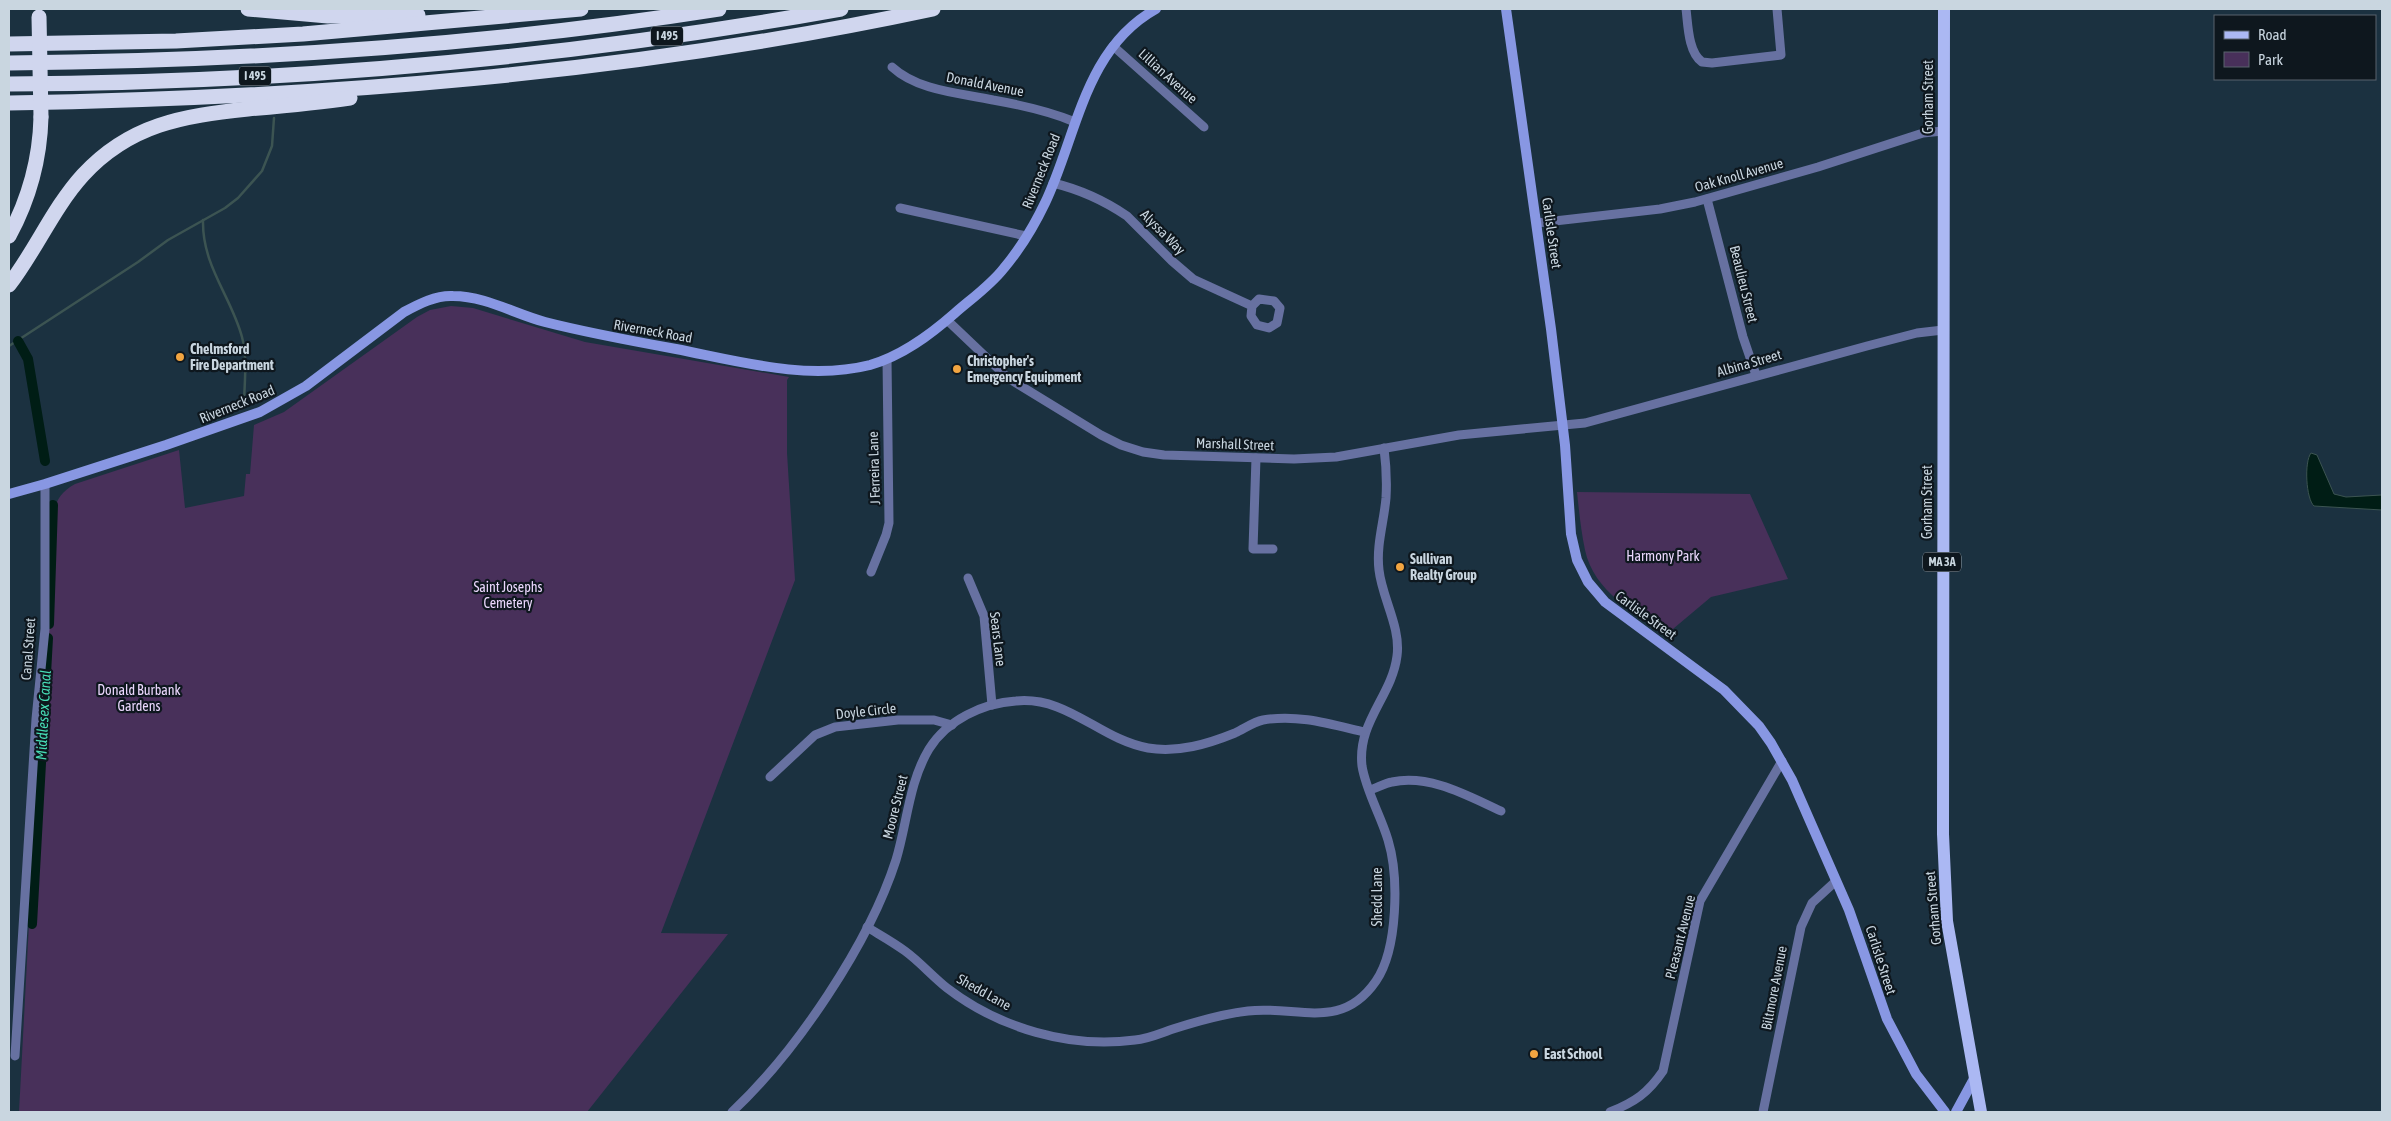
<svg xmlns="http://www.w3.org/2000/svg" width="2391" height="1121" font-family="'Asap Condensed',sans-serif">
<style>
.green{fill:#48305a}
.water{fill:#001d15;stroke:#3c5452}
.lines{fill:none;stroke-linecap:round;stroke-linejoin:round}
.stream{stroke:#3c5452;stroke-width:2.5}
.canal{stroke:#001d15;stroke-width:10}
.street{stroke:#6771a1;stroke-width:9}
.secondary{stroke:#8897e3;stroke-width:10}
.primary{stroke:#abb8f3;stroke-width:12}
.highway{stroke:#d0d6ee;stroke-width:15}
.highway-bridge{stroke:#d0d6ee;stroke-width:15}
.poi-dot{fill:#f2a541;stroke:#0e171e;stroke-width:2}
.labels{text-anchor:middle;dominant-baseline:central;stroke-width:4.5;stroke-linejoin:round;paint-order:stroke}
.shield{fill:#0e171e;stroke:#919da6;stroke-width:1}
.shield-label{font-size:12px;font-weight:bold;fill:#c9d6e0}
.street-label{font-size:14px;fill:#c9d6e0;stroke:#0e171e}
.poi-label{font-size:14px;font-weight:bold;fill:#c9d6e0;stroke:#0e171e;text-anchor:start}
.park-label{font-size:14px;fill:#ebd7fd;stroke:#0e171e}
.water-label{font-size:15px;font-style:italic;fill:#47dcb5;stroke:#0e171e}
</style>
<rect width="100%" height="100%" fill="#1b3140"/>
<g class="green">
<path d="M451,306L473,308L585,342L789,377L787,380V453L795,580L661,933L728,934L587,1112H19L50,528C55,507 55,495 75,484L179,450L185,508L244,496L246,474H250L254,425L284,412L417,317L430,310Z"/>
<path d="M1577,492L1750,494L1788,579L1711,597L1667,634C1635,613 1594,592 1585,550C1581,531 1579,511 1577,492Z"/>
</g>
<path class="water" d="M2311,453L2317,455L2334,494L2346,497L2382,495V510L2314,506C2306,499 2304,462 2311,453Z"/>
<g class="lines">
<g class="stream">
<path d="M203,220C202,266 231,296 242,337C248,360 244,384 244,407"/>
<polyline points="9,346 138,262 168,240 225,208 238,198 262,171 272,146 274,118"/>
</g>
<g class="canal">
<polyline points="18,341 28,359 45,461"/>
<polyline points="49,624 53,505"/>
<polyline points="32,924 48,638"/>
</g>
<g class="street">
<path d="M1686,9C1688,24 1688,52 1702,62L1712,63L1781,55L1777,9"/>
<polyline points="1113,46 1204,127"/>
<path d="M892,67C918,91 960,93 993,100C1021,105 1049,111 1075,122"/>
<path d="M1053,183C1078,189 1105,201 1127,216L1172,261L1193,279L1252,306L1259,299L1274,301L1280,308L1277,323L1269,328L1257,325L1251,316L1252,306"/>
<polyline points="1707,199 1743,337 1756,375"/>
<polyline points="900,208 1026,236"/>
<polyline points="1537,223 1660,209 1695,202 1818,167 1923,133 1943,131"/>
<polyline points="947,320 1008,378 1101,435 1121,445 1143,452 1164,455 1294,459 1336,457 1459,435 1585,423 1867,346 1917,333 1943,330"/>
<polyline points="1256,458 1253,549 1273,549"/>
<polyline points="871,572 886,535 889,523 887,359"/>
<polyline points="968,578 984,616 992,705"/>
<polyline points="770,777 815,735 835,727 898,720 934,720 952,725"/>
<path d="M1370,790C1377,788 1385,783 1392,782C1430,774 1468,796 1501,811"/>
<path d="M867,927C880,935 893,942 905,951C920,962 932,976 947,988C999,1028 1070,1049 1135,1040C1148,1039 1161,1033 1173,1029C1198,1021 1222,1014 1248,1011C1297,1005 1341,1032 1376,981C1398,949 1399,876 1388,840C1381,816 1366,791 1362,766C1357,722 1392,696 1397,656C1401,627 1382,598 1379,570C1376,545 1384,522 1386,498C1387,481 1386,464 1384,448"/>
<polyline points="15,1056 36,719 45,629 45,484"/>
<path d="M732,1112C796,1052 869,944 896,860C907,824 909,782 929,749C947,720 983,703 1016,701C1068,696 1099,739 1148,748C1178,753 1208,744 1235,733C1244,729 1253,722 1263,720C1298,714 1330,724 1364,732"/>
<path d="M1610,1112C1635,1102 1648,1093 1663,1071L1700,901L1782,761"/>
<polyline points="1763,1112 1801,927 1812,903 1836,881"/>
</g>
<g class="secondary">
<polyline points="1506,9 1551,329 1565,445 1571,534 1577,560 1588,582 1605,602 1724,690 1759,726 1771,743 1792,780 1849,910 1887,1019 1916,1074 1945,1112"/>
<path d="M9,494L45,484L166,445L260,412L306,386L404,312C419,304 436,295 453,296C485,296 515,314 545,322C588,333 632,341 676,349C738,361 807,381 870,365C902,356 930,335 955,313C971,299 991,285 1004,268C1020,249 1034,226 1045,203C1077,136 1084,49 1156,9"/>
<polyline points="1956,1112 1975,1077"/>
</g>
<polyline class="primary" points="1944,9 1943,834 1947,921 1981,1112"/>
<g class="highway">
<polyline points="248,9 328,16 418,15"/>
<polyline points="9,44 176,41 303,34 581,9"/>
<path d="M9,63C246,61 485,46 719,9"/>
<path d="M9,84C287,83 567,58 841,9"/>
<path d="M9,103C319,98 629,74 933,9"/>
<path d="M9,236C29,199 40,159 41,117"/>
<path d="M9,285C36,250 53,208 83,175C130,124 183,116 248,109C282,106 316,103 350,98"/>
</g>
<polyline class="highway-bridge" points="39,17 41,117"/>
</g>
<g class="poi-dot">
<circle cx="180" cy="357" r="5"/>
<circle cx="957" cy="369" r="5"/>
<circle cx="1400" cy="567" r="5"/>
<circle cx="1534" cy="1054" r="5"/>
</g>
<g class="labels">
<g class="shield">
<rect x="651" y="26.5" width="32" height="19" rx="4"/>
<rect x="239" y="66.5" width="32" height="19" rx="4"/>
<rect x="1923" y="552.5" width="38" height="19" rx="4"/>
</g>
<g class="shield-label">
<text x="667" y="36">I 495</text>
<text x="255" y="76">I 495</text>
<text x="1942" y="562">MA 3A</text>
</g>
<g class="street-label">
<text transform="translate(1168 76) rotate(42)">Lillian Avenue</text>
<text transform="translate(985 84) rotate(11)">Donald Avenue</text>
<text transform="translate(1928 97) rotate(-90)">Gorham Street</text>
<text transform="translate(1041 171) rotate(-68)">Riverneck Road</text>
<text transform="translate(1739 175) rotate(-16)">Oak Knoll Avenue</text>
<text transform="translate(1163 232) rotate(45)">Alyssa Way</text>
<text transform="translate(1552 233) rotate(82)">Carlisle Street</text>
<text transform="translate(1744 284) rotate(76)">Beaulieu Street</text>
<text transform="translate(653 331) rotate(10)">Riverneck Road</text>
<text transform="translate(1749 363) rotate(-16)">Albina Street</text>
<text transform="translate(237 404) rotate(-22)">Riverneck Road</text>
<text transform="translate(1235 444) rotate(2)">Marshall Street</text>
<text transform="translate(874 468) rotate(-92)">J Ferreira Lane</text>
<text transform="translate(1927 502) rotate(-90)">Gorham Street</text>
<text transform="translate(1646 615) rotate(36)">Carlisle Street</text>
<text transform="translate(998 639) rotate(83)">Sears Lane</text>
<text transform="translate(28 649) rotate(-86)">Canal Street</text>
<text transform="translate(866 711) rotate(-6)">Doyle Circle</text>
<text transform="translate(895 807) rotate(-76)">Moore Street</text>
<text transform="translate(1377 897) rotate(-90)">Shedd Lane</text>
<text transform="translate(1933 908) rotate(-95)">Gorham Street</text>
<text transform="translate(1680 937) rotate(-76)">Pleasant Avenue</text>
<text transform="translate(1881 960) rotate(72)">Carlisle Street</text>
<text transform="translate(1774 988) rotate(-79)">Biltmore Avenue</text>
<text transform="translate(984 992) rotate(29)">Shedd Lane</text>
</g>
<g class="poi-label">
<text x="190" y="349">Chelmsford<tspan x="190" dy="16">Fire Department</tspan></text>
<text x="967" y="361">Christopher's<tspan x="967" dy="16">Emergency Equipment</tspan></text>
<text x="1410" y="559">Sullivan<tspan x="1410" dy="16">Realty Group</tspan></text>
<text x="1544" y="1054">East School</text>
</g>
<g class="park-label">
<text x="1663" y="556">Harmony Park</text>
<text x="508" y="587">Saint Josephs<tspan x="508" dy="16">Cemetery</tspan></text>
<text x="139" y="690">Donald Burbank<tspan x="139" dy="16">Gardens</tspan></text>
</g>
<g class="water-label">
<text transform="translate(43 715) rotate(-87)">Middlesex Canal</text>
</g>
</g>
<rect width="2391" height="1121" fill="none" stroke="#c9d6e0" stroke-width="20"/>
<rect x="2214" y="15" width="162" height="65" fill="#0e171e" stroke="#59636c"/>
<rect x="2224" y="31" width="25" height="8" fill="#abb8f3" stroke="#59636c"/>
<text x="2258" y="40" font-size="15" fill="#c9d6e0">Road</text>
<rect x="2224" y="52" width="25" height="15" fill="#48305a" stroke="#59636c"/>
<text x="2258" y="65" font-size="15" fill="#c9d6e0">Park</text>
</svg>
